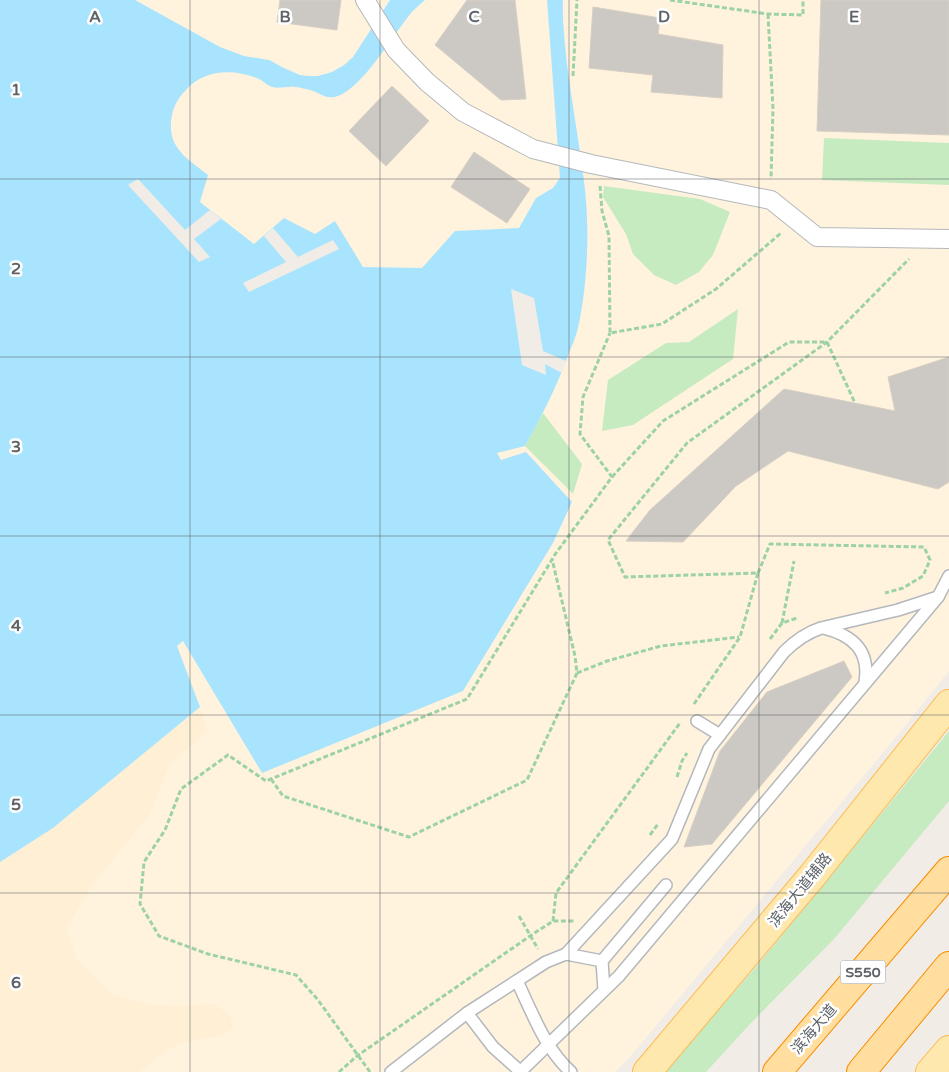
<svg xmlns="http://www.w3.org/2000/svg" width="949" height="1072" font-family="'Varela Round','Noto Sans SC',sans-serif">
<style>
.commercial{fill:#fff3de}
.green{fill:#c6ebc1}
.sand{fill:#feefd5}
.water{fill:#a9e4ff}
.pier{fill:#f1ede6}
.building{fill:#ccc8c3;stroke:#d7cfc4}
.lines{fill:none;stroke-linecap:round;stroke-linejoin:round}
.service-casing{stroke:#b4b8bc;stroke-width:14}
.pedestrian-casing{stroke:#b4b8bc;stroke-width:20}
.primary-casing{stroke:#feb952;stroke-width:30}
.trunk-casing{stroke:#f88c00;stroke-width:30}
.path{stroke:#9cd2a4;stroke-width:3;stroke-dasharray:5 2.5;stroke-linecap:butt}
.service{stroke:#fff;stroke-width:11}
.pedestrian{stroke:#fff;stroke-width:18}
.primary{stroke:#ffe8ae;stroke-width:28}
.trunk{stroke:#ffde9f;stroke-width:28}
.grid{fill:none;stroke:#5e6368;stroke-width:1;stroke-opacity:0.55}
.labels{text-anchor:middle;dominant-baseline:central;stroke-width:5;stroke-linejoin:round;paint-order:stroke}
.shield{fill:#fff;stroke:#8e9295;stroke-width:1}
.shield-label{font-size:14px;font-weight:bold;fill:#5e6368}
.street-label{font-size:15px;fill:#5e6368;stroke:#fff}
.grid-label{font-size:16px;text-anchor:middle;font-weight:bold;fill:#5e6368;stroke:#fff;stroke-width:5;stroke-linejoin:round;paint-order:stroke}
</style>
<rect width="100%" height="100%" fill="#f1ede6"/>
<polygon class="commercial" points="0,0 949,0 949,671 900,732 630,1057 615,1072 0,1072"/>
<g class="green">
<polygon points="824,138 949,143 949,185 822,180"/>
<polygon points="604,186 700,199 730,212 713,255 699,272 676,285 654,275 633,254 626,234 603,197"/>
<polygon points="738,309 733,359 633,425 602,431 608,380 666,343 689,342"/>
<polygon points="543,413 582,464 573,494 525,446"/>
<polygon points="949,731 949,801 834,939 751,1023 706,1072 664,1072 755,968"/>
</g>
<path class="sand" d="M200,707L207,731L170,764L149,815L94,882L66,928L77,960L113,995L151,1005L187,1006L214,1004L230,1015L233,1028C219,1040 199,1037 182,1043C167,1049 151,1061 140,1072H0V862L53,828Z"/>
<path class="water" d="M0,0H135L220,47L244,56L269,60L284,68L300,75L308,76H318L332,72L344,65L353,57L390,0H425C420,4 415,9 411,13C393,35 364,86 338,96C326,100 320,93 310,90C305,89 299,87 295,87C287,86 279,89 272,87C267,85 263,81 259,79C234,68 203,69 185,91C175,101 170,115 171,129C172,151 192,162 208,175L200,202L254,244L284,218L315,234L335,221L363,267L422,268L455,231L519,228L536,198L553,188L560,178L547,0H563C562,22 565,43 567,64C572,103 579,142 584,181C590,226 588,283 578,328C576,337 572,345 569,353C557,386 542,416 525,446L497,453L501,460L526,452L572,502L553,543L463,691L262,773L183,641L177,646L200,707L53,828L0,862Z"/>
<g class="pier">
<polygon points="138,179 185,230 210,210 221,219 194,239 210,257 199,262 128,185"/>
<polygon points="273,228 298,257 333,240 339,249 249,292 243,283 286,262 264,236"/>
<polygon points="511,289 534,298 543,351 566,361 562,373 545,364 546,375 522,365"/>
</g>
<g class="building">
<polygon points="280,0 341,0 337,30 277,22"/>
<polygon points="467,0 515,0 526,99 501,100 435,45"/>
<polygon points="821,0 949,0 949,135 817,131"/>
<polygon points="593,7 660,18 658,34 723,45 722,98 651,92 653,75 589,68"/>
<polygon points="392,86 429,121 386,166 349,131"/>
<polygon points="474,152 530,189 507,223 451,187"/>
<polygon points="949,357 949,482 938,489 788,451 736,486 683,542 626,541 650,510 784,389 895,411 888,377"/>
<polygon points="844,661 852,677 712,844 684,847 720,751 767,692"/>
</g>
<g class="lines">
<defs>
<g id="service">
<polyline points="938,597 949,576"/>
<path d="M823,628C853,635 870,651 865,682"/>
<polyline points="697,721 720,735"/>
<polyline points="566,954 602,961 604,990"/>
<polyline points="602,961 666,885"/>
<path d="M517,981C532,1012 545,1049 571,1072"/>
<polyline points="467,1013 493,1047 521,1072"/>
<path d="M391,1072L467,1013L546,962L566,954L672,839L709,749L784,652C795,641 806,633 821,628L898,610L938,597L619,976L520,1072"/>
</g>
<polyline id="pedestrian" points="365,0 396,50 427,82 463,112 533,149 591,164 771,200 817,237 949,239"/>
<g id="primary">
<polyline points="647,1072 812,876 949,704"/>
<polyline points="930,1072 949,1050"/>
</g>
<g id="trunk">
<polyline points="777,1072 949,871"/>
<polyline points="861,1072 949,966"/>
</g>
</defs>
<use href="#service" class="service-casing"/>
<use href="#pedestrian" class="pedestrian-casing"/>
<use href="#primary" class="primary-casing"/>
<use href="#trunk" class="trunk-casing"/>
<g class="path">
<polyline points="670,0 768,14 803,15 803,0"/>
<polyline points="768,14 773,109 771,179"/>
<polyline points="573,76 577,0"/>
<polyline points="600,186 602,211 609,236 610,333 662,324 716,289 781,233"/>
<polyline points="827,342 855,403"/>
<polyline points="612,477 663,421 789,342 826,342"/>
<polyline points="758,573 770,544 924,547 930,560 923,576 903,588 885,593"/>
<polyline points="782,623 794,561"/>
<polyline points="770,639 782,623 797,618"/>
<polyline points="577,673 607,661 661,646 739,637"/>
<polyline points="694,704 740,637 758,573 625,577 608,540 687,443 827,342 909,259"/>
<polyline points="677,777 682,761 687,753"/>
<polyline points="271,779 283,796 409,837 527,780 577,673 575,656 552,559"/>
<polyline points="650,835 658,824"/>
<polyline points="519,916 538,949"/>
<polyline points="553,921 556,893 680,723"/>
<polyline points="339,1072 357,1056 530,936 553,921 574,921"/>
<polyline points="370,1072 318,1000 296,975 208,954 159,936 140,904 144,862 165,830 181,789 228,755 266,781 467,699 556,553 612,477 580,434 583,397 610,333"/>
</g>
<use href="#service" class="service"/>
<use href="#pedestrian" class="pedestrian"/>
<use href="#primary" class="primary"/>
<use href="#trunk" class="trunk"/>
</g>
<path class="grid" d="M190,0V1072M380,0V1072M569,0V1072M759,0V1072M0,179H949M0,357H949M0,536H949M0,715H949M0,893H949"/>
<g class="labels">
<rect class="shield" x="840.5" y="960.5" width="45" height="23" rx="4"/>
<g class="shield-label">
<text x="863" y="972">S550</text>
</g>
<g class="street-label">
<text transform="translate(800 890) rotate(-51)">滨海大道辅路</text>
<text transform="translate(814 1029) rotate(-49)">滨海大道</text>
</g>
</g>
<g class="grid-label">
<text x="95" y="22">A</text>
<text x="285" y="22">B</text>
<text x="474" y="22">C</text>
<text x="664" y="22">D</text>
<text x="854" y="22">E</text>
<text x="16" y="95">1</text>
<text x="16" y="274">2</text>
<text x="16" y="452">3</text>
<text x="16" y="631">4</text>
<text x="16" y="810">5</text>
<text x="16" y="988">6</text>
</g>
</svg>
